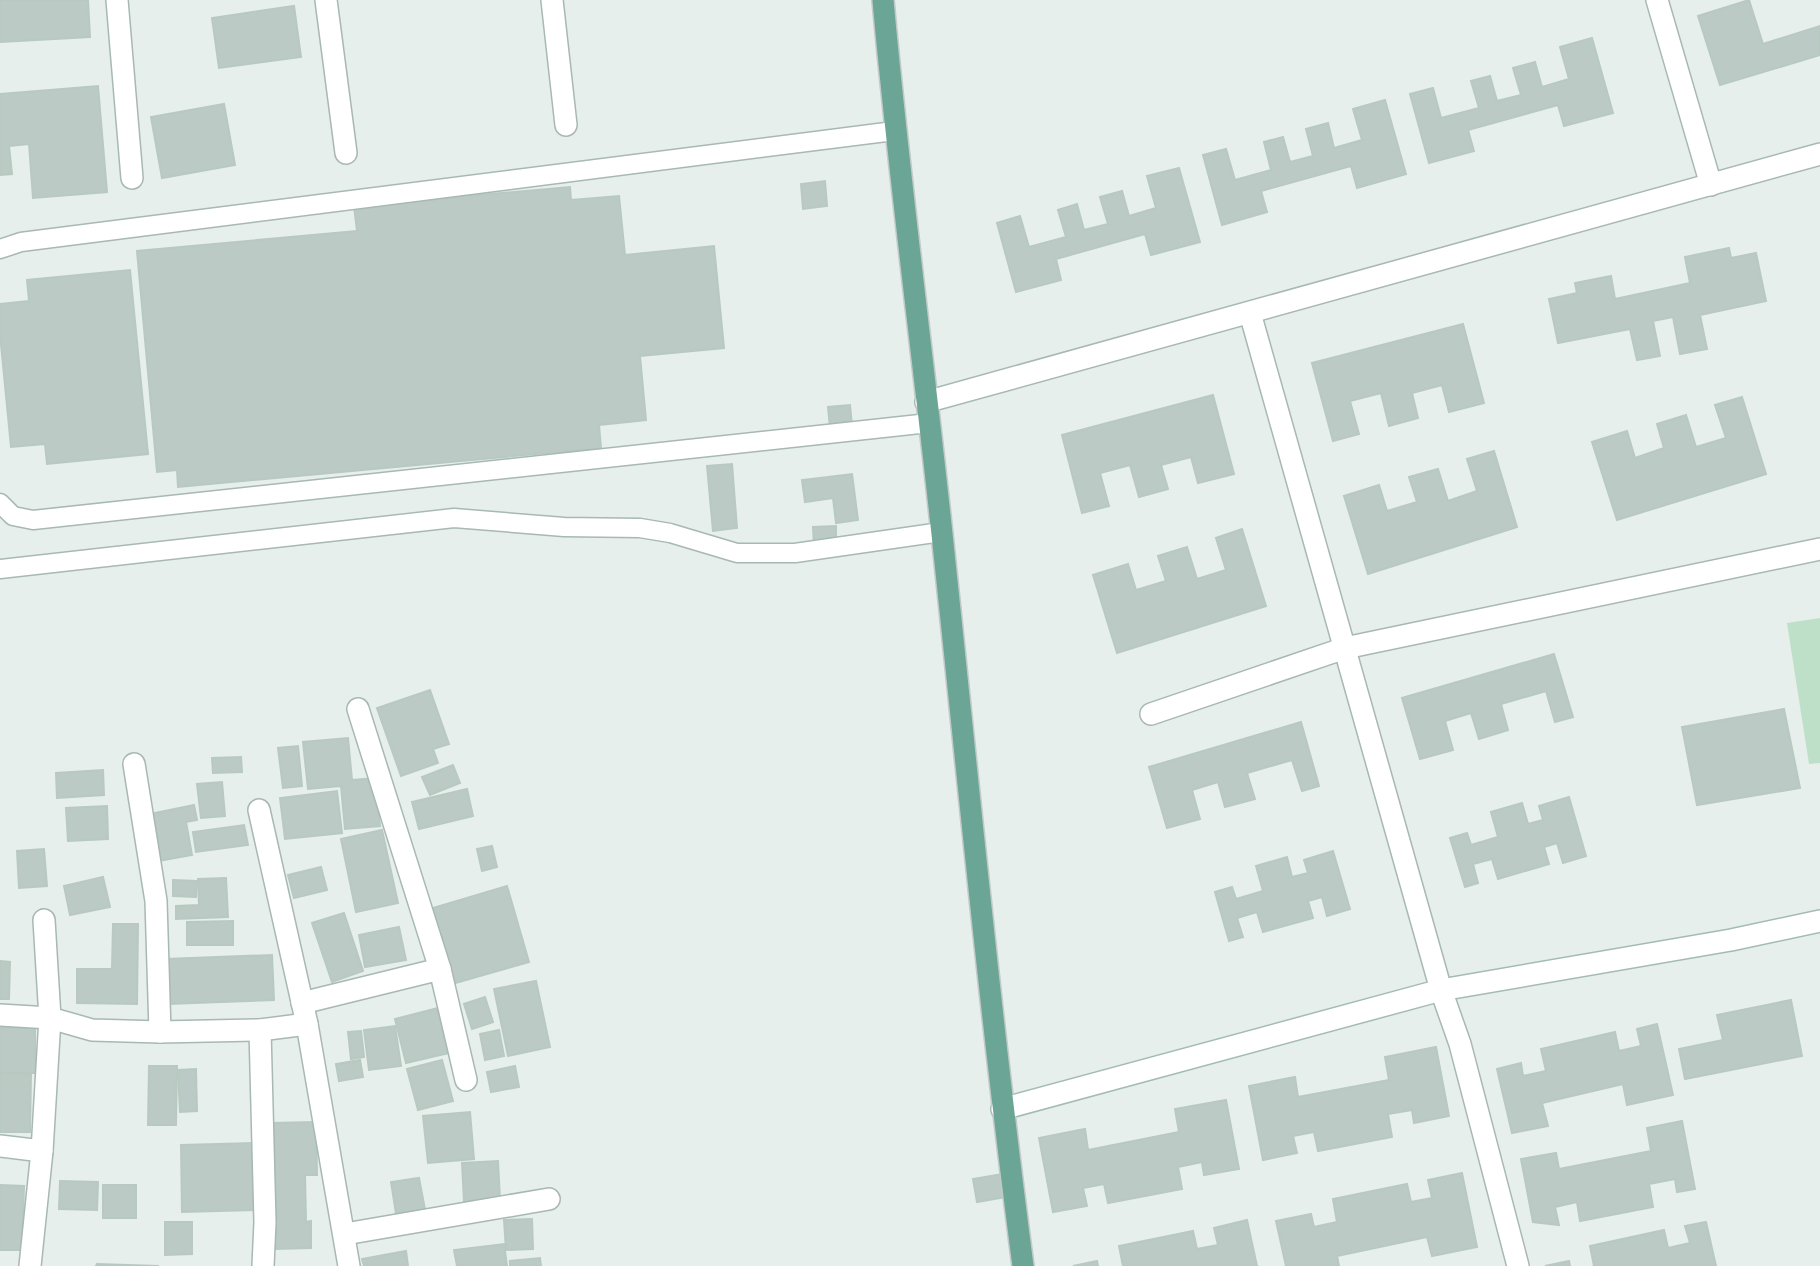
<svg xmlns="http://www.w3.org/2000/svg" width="1820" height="1266" font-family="'Public Sans',sans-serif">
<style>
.green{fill:#bfe0c8}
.building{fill:#bbcac4;stroke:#b8c9c2;stroke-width:2}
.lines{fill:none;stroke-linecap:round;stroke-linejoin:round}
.lane-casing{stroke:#a8b8b2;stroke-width:21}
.street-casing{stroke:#a8b8b2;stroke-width:24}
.secondary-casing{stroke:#a4bbb3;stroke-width:24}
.primary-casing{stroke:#c2cac8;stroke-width:24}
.lane{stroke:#fff;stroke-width:18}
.street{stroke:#fff;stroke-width:21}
.secondary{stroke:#fff;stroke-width:21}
.primary{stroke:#6aa596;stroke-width:21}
</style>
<rect width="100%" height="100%" fill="#e6efeb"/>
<polygon class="green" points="1820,618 1820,763 1809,764 1787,623"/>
<g class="building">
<polygon points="0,0 88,0 90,37 0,42"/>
<polygon points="1749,0 1763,44 1820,26 1820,55 1720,85 1698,16"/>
<polygon points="294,6 301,57 219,68 212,18"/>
<polygon points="1592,38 1613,113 1564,126 1558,105 1468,130 1474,151 1429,163 1410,94 1433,88 1441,118 1479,108 1471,81 1490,76 1497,101 1521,95 1513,68 1535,62 1542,87 1569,79 1560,47"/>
<polygon points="98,86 107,192 33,198 29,144 9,146 12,174 0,175 0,94"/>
<polygon points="1385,100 1406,174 1357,188 1351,166 1261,191 1267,212 1222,225 1203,155 1226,149 1235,180 1271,170 1264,142 1283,137 1290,162 1313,156 1306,129 1328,123 1334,148 1362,140 1353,109"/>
<polygon points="224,104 235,165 162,178 151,117"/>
<polygon points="1179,168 1200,242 1151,255 1145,234 1056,259 1061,280 1016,292 997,223 1020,216 1029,247 1066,237 1058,210 1077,204 1084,230 1108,224 1100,197 1122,191 1129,216 1156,208 1147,176"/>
<polygon points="825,181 827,206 803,209 801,184"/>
<polygon points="570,187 571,200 619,196 625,255 714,246 724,348 640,356 646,420 599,425 601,448 178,487 177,470 157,472 137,251 357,231 354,206"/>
<polygon points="1729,248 1731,258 1756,253 1766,301 1700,315 1707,349 1680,354 1673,317 1653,321 1660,356 1637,360 1630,329 1558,343 1549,299 1577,293 1575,283 1611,276 1615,299 1690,283 1685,257"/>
<polygon points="130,270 148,454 47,464 45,444 11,447 0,334 0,304 29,301 27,280"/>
<polygon points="1463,324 1484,403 1449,412 1442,385 1412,393 1418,418 1389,426 1381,393 1350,401 1359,434 1333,441 1312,363"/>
<polygon points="1213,395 1234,474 1198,483 1191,457 1161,465 1168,489 1139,497 1130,465 1100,473 1109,506 1082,513 1062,435"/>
<polygon points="1742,397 1766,474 1617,520 1592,442 1627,431 1635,458 1664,448 1657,424 1686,415 1696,447 1726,438 1715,405"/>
<polygon points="850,405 852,426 830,428 828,407"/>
<polygon points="1494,451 1517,527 1368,574 1344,496 1379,485 1387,511 1417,502 1409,477 1438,469 1448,501 1477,491 1467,459"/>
<polygon points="732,464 737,528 713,531 707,466"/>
<polygon points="852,474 858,520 836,523 833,498 805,502 802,480"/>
<polygon points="836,526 836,546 814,547 813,527"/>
<polygon points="1242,529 1266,606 1117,653 1093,575 1128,564 1136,590 1166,581 1158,556 1187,547 1197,579 1226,570 1216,538"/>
<polygon points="1554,654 1573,717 1555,722 1546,691 1501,704 1508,730 1479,739 1471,713 1445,721 1453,750 1420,759 1402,698"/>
<polygon points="430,690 449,744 433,749 438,763 401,776 377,708"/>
<polygon points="1784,709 1800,788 1697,805 1682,727"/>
<polygon points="1301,722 1319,786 1302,791 1292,760 1247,773 1255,799 1225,807 1218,782 1192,790 1200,819 1167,828 1149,767"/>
<polygon points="348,738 352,780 375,778 380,826 345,829 341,786 308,789 303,742"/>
<polygon points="298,746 302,786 283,788 278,748"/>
<polygon points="241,757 242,772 213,773 212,758"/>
<polygon points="453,765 460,783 430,795 422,777"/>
<polygon points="103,770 104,795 57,798 56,773"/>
<polygon points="222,782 225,816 201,818 197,784"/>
<polygon points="467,789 473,816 419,829 412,802"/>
<polygon points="337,791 342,833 285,839 280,798"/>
<polygon points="1569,797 1586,856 1563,863 1557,843 1544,847 1549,864 1498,879 1492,859 1473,864 1478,883 1465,887 1450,838 1467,833 1471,845 1498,837 1491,812 1522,803 1528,824 1543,820 1539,806"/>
<polygon points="194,805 197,820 186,822 192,855 158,861 150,814"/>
<polygon points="107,806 108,839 68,841 66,808"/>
<polygon points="244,825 248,845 196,852 193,832"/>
<polygon points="382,830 398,903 356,912 341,839"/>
<polygon points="492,846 497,867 482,871 477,849"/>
<polygon points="44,849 47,886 19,888 17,851"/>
<polygon points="1333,851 1350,909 1327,916 1322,897 1308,901 1313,918 1263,932 1257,912 1237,918 1243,937 1229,941 1215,892 1232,887 1236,899 1263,891 1256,866 1287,857 1292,877 1308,873 1304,860"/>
<polygon points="321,867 327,890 294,898 288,875"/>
<polygon points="103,877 110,907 70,915 64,886"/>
<polygon points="226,878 228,917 176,919 176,906 199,905 198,879"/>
<polygon points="173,880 197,881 196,897 173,896"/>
<polygon points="507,886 529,962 452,984 430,909"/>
<polygon points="344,913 363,971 332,982 312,923"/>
<polygon points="233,921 233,945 187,945 187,922"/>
<polygon points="113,924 138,924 137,1004 77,1003 77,969 112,969"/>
<polygon points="399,927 406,960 365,967 359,935"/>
<polygon points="272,955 274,1000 168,1004 166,959"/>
<polygon points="0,961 10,962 9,999 0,999"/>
<polygon points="536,981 550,1047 508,1056 494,989"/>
<polygon points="485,997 493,1022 472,1029 464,1004"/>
<polygon points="1791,1000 1802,1056 1685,1079 1679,1049 1723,1040 1717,1015"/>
<polygon points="438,1008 449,1053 406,1063 395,1019"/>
<polygon points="1657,1024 1673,1095 1627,1105 1623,1084 1542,1103 1548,1126 1512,1133 1497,1069 1521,1063 1523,1076 1546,1071 1541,1049 1615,1032 1619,1051 1641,1046 1637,1029"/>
<polygon points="395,1026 401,1066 369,1070 364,1030"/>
<rect x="0" y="1028" width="35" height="45"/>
<polygon points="499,1030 504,1056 485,1060 480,1034"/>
<polygon points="361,1031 364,1057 351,1059 348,1032"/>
<polygon points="1436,1047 1449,1116 1414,1123 1412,1110 1388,1114 1392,1137 1318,1151 1314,1132 1293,1136 1297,1153 1263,1160 1249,1086 1295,1077 1298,1097 1389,1080 1385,1057"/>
<polygon points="360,1060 363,1077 339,1081 336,1064"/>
<polygon points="442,1060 453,1101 418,1110 407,1069"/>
<polygon points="149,1066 177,1066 176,1125 148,1125"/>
<polygon points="515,1066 519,1087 491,1092 487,1072"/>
<polygon points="196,1069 197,1111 180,1112 178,1070"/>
<polygon points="0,1074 31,1074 30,1132 0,1132"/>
<polygon points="1226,1100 1239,1169 1204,1175 1202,1162 1178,1167 1182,1189 1108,1203 1104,1184 1083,1188 1087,1206 1053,1212 1039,1138 1085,1129 1088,1150 1179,1132 1175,1109"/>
<polygon points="470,1112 474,1159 428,1163 423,1116"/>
<polygon points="1682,1121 1695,1189 1677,1192 1675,1179 1649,1184 1653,1207 1580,1221 1577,1202 1555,1207 1559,1225 1533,1222 1521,1159 1556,1153 1559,1169 1651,1151 1647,1128"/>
<polygon points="316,1122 317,1175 305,1175 306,1222 311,1221 311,1248 274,1249 272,1123"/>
<polygon points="254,1143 255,1210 182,1212 181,1145"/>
<polygon points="498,1161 500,1200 464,1202 462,1163"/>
<polygon points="1462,1173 1477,1247 1432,1256 1427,1237 1337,1256 1339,1266 1286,1266 1276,1221 1311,1214 1314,1227 1337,1222 1333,1199 1407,1184 1411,1202 1432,1198 1428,1180"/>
<polygon points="1003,1174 1006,1197 977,1202 973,1179"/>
<polygon points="419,1178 426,1215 397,1220 391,1182"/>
<polygon points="60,1181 98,1182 97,1210 59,1209"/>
<polygon points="0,1185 24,1186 22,1250 0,1250"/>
<rect x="103" y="1185" width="33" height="33"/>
<polygon points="532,1219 533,1249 506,1250 504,1220"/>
<polygon points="1247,1220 1257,1266 1123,1266 1119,1246 1193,1231 1197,1249 1218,1245 1214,1228"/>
<polygon points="165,1222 192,1222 192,1254 165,1255"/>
<polygon points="1706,1222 1716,1266 1594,1266 1590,1246 1664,1230 1668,1248 1690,1243 1685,1226"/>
<polygon points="504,1244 507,1266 457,1266 454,1250"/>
<polygon points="406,1251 408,1266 364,1266 362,1259"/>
<polygon points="540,1258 541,1266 510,1266 510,1261"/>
<polygon points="1097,1261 1098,1266 1073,1266"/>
<polygon points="1569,1261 1570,1266 1545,1266"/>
<polygon points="97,1264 159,1266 96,1266"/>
</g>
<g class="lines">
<defs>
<g id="lane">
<polyline points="0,249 21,242 894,131"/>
<polyline points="0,503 13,516 33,520 929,423"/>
<polyline points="0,569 454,518 564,527 640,528 670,533 737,553 795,553 941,532"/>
</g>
<g id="street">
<polyline points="117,0 132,178"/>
<polyline points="326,0 346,153"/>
<polyline points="552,0 566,125"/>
<polyline points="1657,0 1711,185"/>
<polyline points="1250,313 1441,990 1460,1044 1518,1266"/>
<polyline points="926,402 1820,154"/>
<polyline points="1151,714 1345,648 1820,549"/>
<polyline points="134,764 156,901 160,1032"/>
<polyline points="259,810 307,1024 349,1266"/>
<polyline points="440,969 466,1080"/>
<polyline points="302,1003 440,969 358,709"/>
<polyline points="0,1015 50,1018 92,1030 160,1032 260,1030 307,1024"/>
<polyline points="260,1030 265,1222 263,1266"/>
<polyline points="0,1146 42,1151 50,1018 44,920"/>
<polyline points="345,1234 549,1199"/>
<polyline points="30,1266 42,1151"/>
</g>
<polyline id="secondary" points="1002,1109 1441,990 1731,940 1820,921"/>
<path id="primary" d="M883,0C899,179 923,356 942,534C968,778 991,1023 1023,1266"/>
</defs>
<use href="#lane" class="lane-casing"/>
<use href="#street" class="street-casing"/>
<use href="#secondary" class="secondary-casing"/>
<use href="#primary" class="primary-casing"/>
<use href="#lane" class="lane"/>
<use href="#street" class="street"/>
<use href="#secondary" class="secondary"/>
<use href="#primary" class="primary"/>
</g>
</svg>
